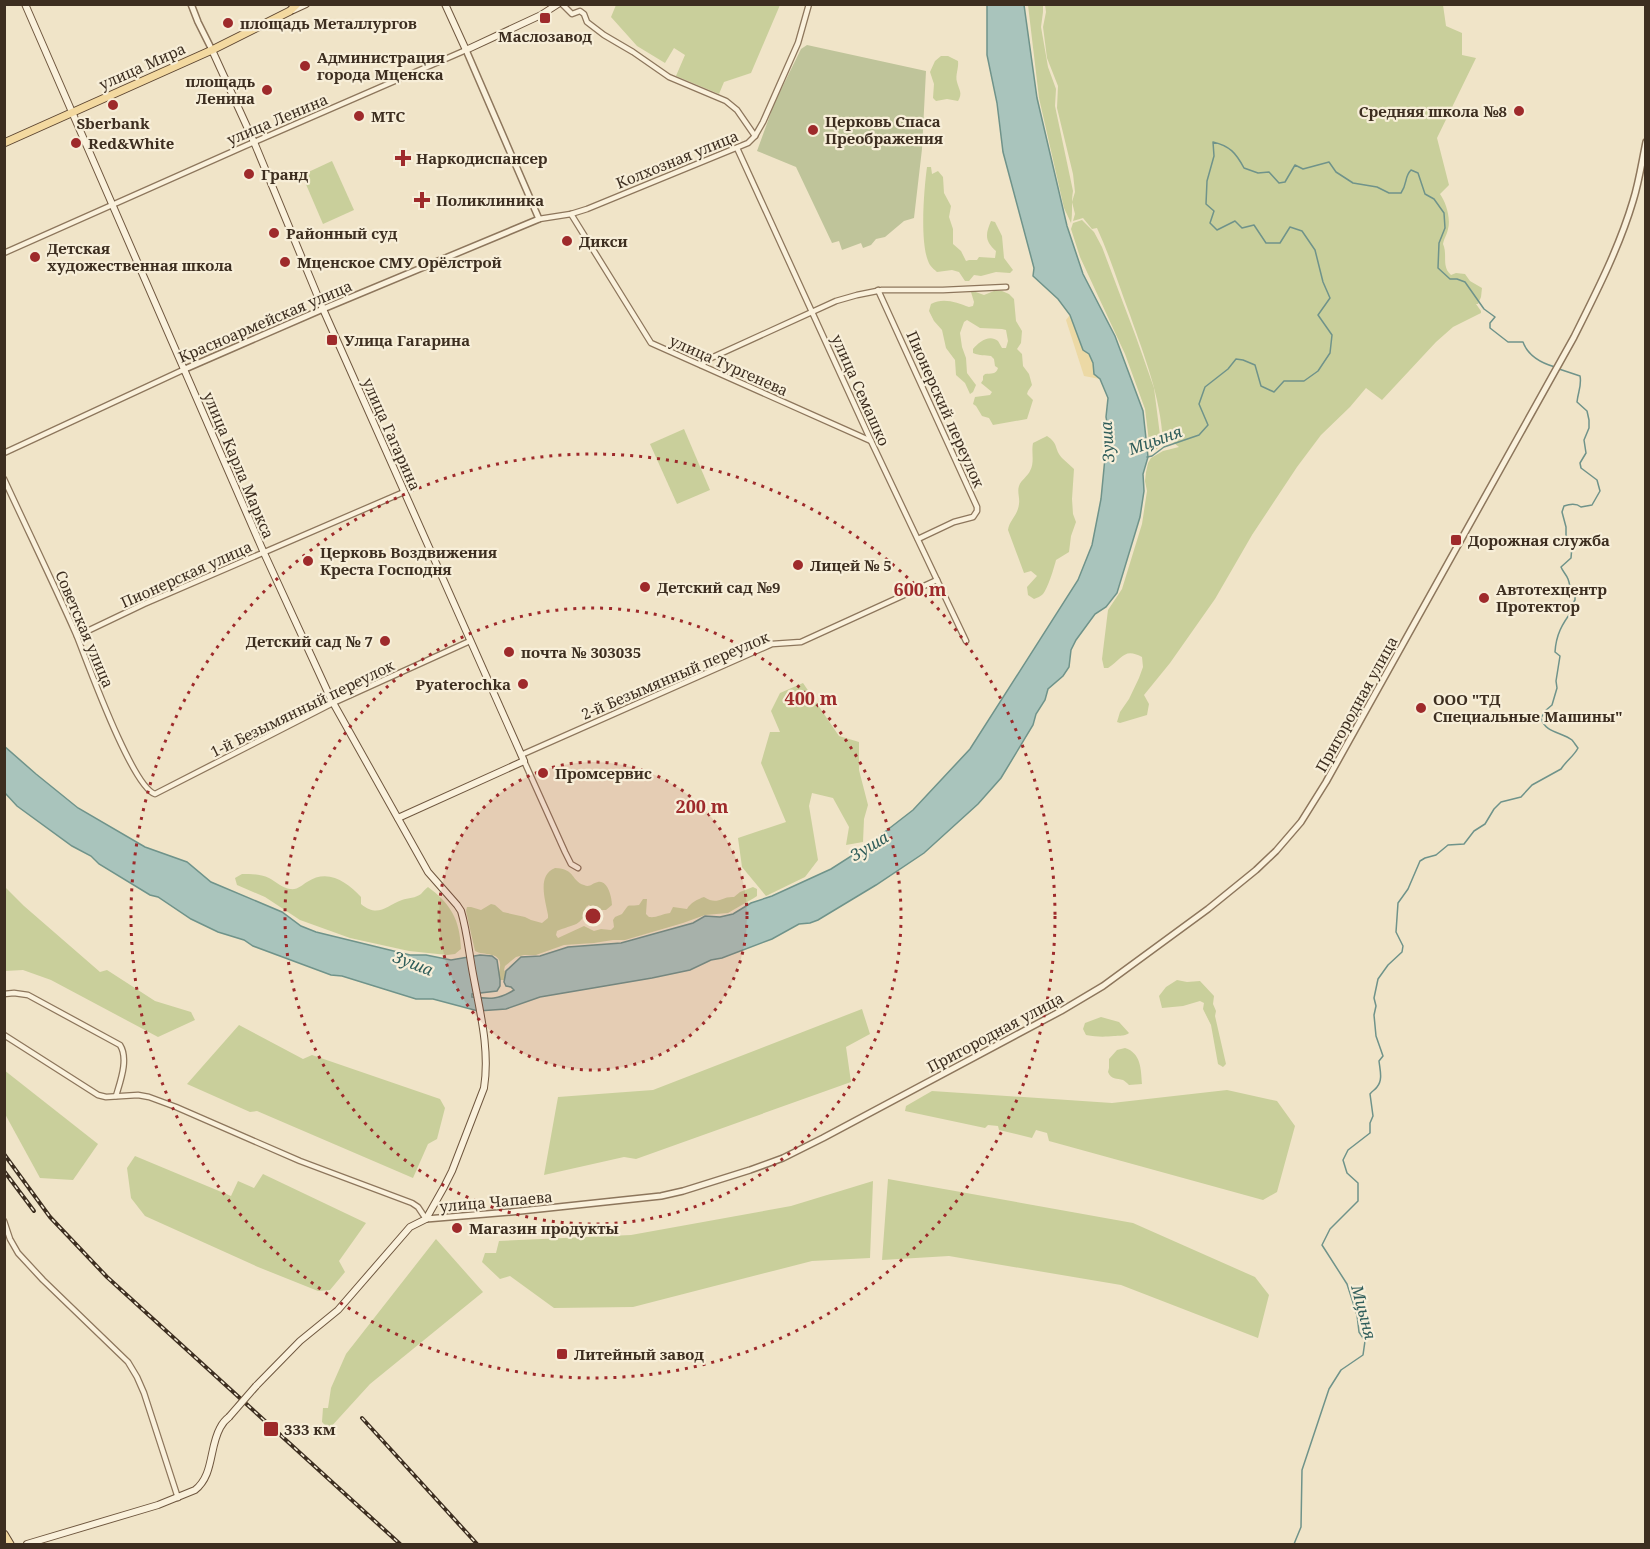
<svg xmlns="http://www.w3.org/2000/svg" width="1650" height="1549" font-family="'Noto Serif',serif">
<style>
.green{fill:#c9cf9b}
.sand{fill:#ecd9a5}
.cemetery{fill:#bfc49a}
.water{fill:#a9c4bc;stroke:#6f938a;stroke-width:1.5}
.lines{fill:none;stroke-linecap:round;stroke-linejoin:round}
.stream{stroke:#6f938a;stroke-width:1.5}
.minor-casing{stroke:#8d765c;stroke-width:7}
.tertiary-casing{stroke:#8d765c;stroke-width:8}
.secondary-casing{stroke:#6f573f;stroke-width:8}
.primary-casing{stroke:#5b4430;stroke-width:9}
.minor{stroke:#faf1dc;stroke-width:4.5}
.tertiary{stroke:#faf1dc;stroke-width:5}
.secondary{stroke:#faf1dc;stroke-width:6}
.primary{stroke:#f3d9a0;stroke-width:7}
.rail-casing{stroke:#3d2e20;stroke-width:4}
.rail{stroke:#f7eed8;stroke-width:1.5;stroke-dasharray:4.5;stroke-linecap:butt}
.secondary-bridge-casing{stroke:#6f573f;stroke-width:8;stroke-linecap:butt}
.secondary-bridge{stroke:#faf1dc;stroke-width:6}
.ring{fill:none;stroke:#9e2a2b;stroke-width:3;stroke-dasharray:3 6}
.poi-dot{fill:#9e2a2b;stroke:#f7eed8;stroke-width:2}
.labels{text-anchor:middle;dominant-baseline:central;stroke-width:4.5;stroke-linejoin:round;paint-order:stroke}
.poi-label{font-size:15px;font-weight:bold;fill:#3d2e20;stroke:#f7eed8;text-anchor:start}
.street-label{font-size:15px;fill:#3d2e20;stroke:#f7eed8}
.water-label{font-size:16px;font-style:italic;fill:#2f5d5a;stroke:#f7eed8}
.centre{fill:#9e2a2b;stroke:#f7eed8;stroke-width:3}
.ring-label{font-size:18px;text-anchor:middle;font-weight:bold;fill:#9e2a2b;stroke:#f7eed8;stroke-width:4.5;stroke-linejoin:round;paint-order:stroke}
</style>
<rect width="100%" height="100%" fill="#f0e4c8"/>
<g class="green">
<polygon points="616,5 616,4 780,5 751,73 724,82 719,94 676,76 685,55 674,48 665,63 637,46 611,17"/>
<path d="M1028,5H1043V12L1041,27L1048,67L1056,89L1055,106L1073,191C1071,202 1073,212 1071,223L1064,208L1039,98Z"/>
<path d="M1045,5H1443L1446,26L1462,33V55L1476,58L1437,138L1449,185L1440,194C1446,202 1451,219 1448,229C1447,235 1444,238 1443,244C1448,255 1441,266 1451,275L1456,273L1465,274L1470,281L1482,288L1481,297L1478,304H1476L1481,311V313L1453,327L1436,342L1382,400L1366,388L1350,407L1321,435L1297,467L1252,535L1215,599L1170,663L1144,695L1149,704L1147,715L1120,723L1117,722L1120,712L1129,699L1139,678L1143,667L1142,657C1124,647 1122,659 1108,668H1104L1102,659L1108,610L1122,589L1142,524L1147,491L1145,481L1146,472L1148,463L1151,458L1163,451L1179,447L1170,440L1167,442L1163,441C1160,395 1145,358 1130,315C1119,286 1110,256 1097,228L1092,229L1083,218L1073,221L1075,214L1072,202L1075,192L1073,174L1057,108L1058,86L1047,58L1043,27L1046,12Z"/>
<path d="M941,56H948L958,61C959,68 955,75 957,82C959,90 963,93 958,101L947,99L936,101L933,98L934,84L930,72L935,61Z"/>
<polygon points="332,161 354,210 323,224 302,175"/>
<path d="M927,167H931L932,174L938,171L943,177L944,193L951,206L949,217L953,229V244L961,251L966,261L969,260H977L979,257L995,258L996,251C985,241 985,235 991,221L995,222L1002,236L1004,258L1013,270L1010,273L996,272L981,276L974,275L969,281H965L959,272L952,270L937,272C935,270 932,268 930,265C919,247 924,189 927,167Z"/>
<polygon points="1082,220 1094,232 1102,247 1136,337 1154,388 1161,443 1157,449 1150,450 1145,409 1125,354 1080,257 1071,229 1073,223"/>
<path d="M973,291L984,295L994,291H1002L1009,294L1014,299L1016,321L1022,331L1021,343L1017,349L1022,354L1023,366L1029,374L1032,385L1028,391L1027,394L1033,400L1027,419L993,425L989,418L982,416L976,406L973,404L975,397L990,395L992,392L981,383L983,380V376L985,374C991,373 996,375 998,368L995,366L994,359L991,356C985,355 980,356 973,353V349C979,342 989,334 998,341L1002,348H1006L1008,341L1006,330L1002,329L980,328L967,320L964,322L960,333L962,347L966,358L967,373L976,385L973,392L970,394L965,383L956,375L955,360L946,348L942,330L934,321L929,311L931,304C944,297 957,303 969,307L973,306L974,302L971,292Z"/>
<polygon points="684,429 710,490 677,504 650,444"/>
<path d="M1047,436C1059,444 1054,449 1062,458C1066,462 1070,465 1074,469L1072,499L1073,514L1076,522L1071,536L1069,552L1056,560C1054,568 1048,588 1043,594C1041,596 1037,598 1034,599L1028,595L1027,587L1037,576L1031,571L1024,573L1008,530C1009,521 1018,515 1019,504C1020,498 1017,492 1019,486C1021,480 1028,476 1030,471C1035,462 1031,452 1033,443Z"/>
<polygon points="803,683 839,736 859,742 859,770 868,805 864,819 863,842 846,845 849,827 833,798 812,793 809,806 818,860 805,877 766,896 742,867 738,838 786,822 761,763 770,732 780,732 771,711 780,693"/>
<path d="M555,868C576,869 571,881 584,885C590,888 592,883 598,882C608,880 612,898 612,905L606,910H595L589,905L586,907C583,927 573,924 557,931L556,935L558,938L584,926L594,931L601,929L611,930L614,927L613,920L615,917L622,914C631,902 625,907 639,905L643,899H647L646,914L649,917C657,918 661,914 670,913L673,907L687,909C690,903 698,899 704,897C718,906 721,896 734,897L740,892L753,887L757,889V896L754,898L728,913L705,915L683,923L625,940H613L594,943L564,945L536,955H524L516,957L505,966L504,970L506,973L507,980H500L498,977C498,974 500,971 500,967C502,951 484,956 475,951L466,911L467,907H471L481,910L491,904L495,905L503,912L525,917L531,920L542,923L548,918V915C545,899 537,875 555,868Z"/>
<path d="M242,874C251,874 261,874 269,878C276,882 283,888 290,889C298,890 302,885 307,882C328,868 347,882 361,897V904C378,918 386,906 402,900C408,898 416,898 421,894C423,892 425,889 428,887C451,904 460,920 461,949L455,954L447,955L409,951L350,938L300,920L265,897L237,885L235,878Z"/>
<polygon points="5,887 24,906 100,972 107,970 155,1001 191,1012 195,1020 158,1037 51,980 23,970 5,971"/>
<polygon points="1177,980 1187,982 1200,981 1214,996 1213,1004 1216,1011 1215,1016 1226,1064 1223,1067 1218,1064 1211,1025 1203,1009 1204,1003 1200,1001 1183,1006 1162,1008 1159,996 1166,987"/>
<polygon points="862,1009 870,1034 846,1047 851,1082 636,1159 624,1157 544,1175 558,1097 653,1090"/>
<path d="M1101,1017L1119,1022L1129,1033C1123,1037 1121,1035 1114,1036C1104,1037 1097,1037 1086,1035L1083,1029L1085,1023Z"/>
<polygon points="239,1025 303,1059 312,1055 440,1099 445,1108 437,1139 428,1144 413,1178 257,1111 250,1112 187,1084"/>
<path d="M1125,1048C1141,1053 1141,1069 1142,1084L1129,1085C1127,1083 1125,1081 1123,1080C1117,1078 1111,1080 1108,1072L1109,1068V1059L1117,1050Z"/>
<polygon points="4,1070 98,1144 73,1180 40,1178 5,1114"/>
<polygon points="1227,1090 1277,1101 1295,1126 1277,1192 1263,1200 1049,1141 1047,1133 1036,1130 1032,1138 999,1130 998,1126 988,1125 985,1128 905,1111 906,1106 932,1091 1112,1103"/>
<polygon points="135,1156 231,1196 238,1181 254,1188 263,1174 366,1223 339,1261 345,1272 330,1290 318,1291 258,1267 145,1216 131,1198 127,1168"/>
<polygon points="888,1179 1133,1223 1255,1277 1269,1295 1258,1338 1121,1285 949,1256 882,1260"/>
<polygon points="873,1181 870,1258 812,1261 633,1307 554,1308 510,1276 500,1279 482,1262 485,1253 496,1253 499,1241 631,1235 791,1206"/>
<polygon points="436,1239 483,1292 370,1384 329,1429 322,1422 323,1408 328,1408 331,1388 346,1354"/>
</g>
<polygon class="sand" points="1070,315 1083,350 1089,354 1093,364 1094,374 1100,379 1084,376 1066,320"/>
<polygon class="cemetery" points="807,45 926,71 922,149 914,218 904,221 885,237 876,239 871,245 863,248 861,243 842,250 839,241 832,243 796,167 757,151 774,104 801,49"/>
<path class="water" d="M987,5H1024L1037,98L1067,226L1083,274L1115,336L1143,411L1148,457L1143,474L1144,491L1140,517L1117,593L1106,607L1095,614L1076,640L1071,650L1069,667L1063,676L1048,689L1045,700L1036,714L1033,725L1001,778L978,804L924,853L876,885L818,920L810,923L799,924L772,939L722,958L711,960L690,970L652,978L540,997L506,1009L478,1011L433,999H416L342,976L331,975L253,946L244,940L218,932L191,919L158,897L150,895L99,864L91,856L72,846L17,806L5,793L4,746L36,774L78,808L145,847L187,862L211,882L282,912L301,926L316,932L410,955H426L451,960L480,955L492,956L497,960L500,980V986L497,991L472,994V997C490,999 498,1000 514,990L511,987L506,986L504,982L506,971L521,957L540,956L568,947L621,943L693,923L705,916L720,917L733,914L751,903L772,896L831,869L864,848L913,810L970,749L1078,580L1092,545L1101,499L1105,458L1111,444L1106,417L1108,398L1100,379L1094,374L1093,363L1089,354L1083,350L1070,315L1058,299L1033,276L1034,268L1003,152L997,103L987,55Z"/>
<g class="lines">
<g class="stream">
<path d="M1147,457L1152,456L1164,447L1199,435L1208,425L1199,404L1205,387L1228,369L1236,359L1243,360L1255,365L1261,386L1274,392L1284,381H1304L1318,371L1330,353L1332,335L1318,315L1330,298L1323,282L1315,250L1302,231L1290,227L1280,243H1266L1254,225L1242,228L1235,221L1217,230L1210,223L1214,211L1206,204L1207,181L1214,156L1213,142C1230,146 1236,153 1244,168L1258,173L1269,172L1279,183L1285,182L1295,165L1303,169L1329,162L1336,172L1353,183L1377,187L1389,193H1401C1408,183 1404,177 1411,170L1418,173L1425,194L1434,199L1444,213L1445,228L1439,243L1438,268L1450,279H1457L1465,282L1484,309L1495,317L1490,323V328L1508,342H1523C1528,356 1541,363 1555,367"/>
<path d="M1294,1544L1301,1527L1302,1470L1329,1389L1341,1370L1363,1355L1365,1341L1359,1332L1357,1315L1347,1284L1322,1245L1330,1229L1358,1201V1183L1347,1173L1343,1160L1348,1150L1370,1133V1123L1373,1116L1370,1094C1372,1091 1375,1090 1377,1087C1383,1080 1380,1070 1379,1061L1383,1056L1376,1036L1374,1015L1376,1006L1374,998L1378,979L1388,965L1402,952L1403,946L1396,932L1398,903L1408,889L1420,861L1425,858L1436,855L1448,845L1464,844L1474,831L1485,824L1494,809L1501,802L1521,797L1532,785L1561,769C1566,761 1574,756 1578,748C1577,747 1573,741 1572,740C1562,732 1545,733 1541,718L1545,711L1552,705L1557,688L1556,681L1560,656L1555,652C1556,635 1562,624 1572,611L1570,607L1575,600V594C1568,586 1571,587 1568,579C1566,574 1563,572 1561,567L1571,558L1572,546L1566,535V527L1562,512L1564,506C1570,504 1576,503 1581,507L1592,505L1600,491L1597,480L1581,468L1580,463L1586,453L1584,440L1589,428V420L1587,411L1577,402C1578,392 1582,385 1580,376L1559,369"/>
</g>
<defs>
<g id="minor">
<polyline points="562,4 572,14 580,11 584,14 587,22 604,35 633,52 669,77 726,101 737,110 755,136"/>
<polyline points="737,148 871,441 966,641"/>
<polyline points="571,214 651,343 871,441"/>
<polyline points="539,219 571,214 587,209 748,143 755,136 763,122 798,43 809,4"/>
<polyline points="4,253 245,146 466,50"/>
<polyline points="878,290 977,507 977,511 973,517 954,522 918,539"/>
<polyline points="701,365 711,358 836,301 857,295 882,290 943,290 1006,287"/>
<polyline points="4,453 185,369"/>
<path d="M4,479C28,531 53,582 76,634C87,661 132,787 155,794L333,703L470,641"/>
<polyline points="77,636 144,604 404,492"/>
<polyline points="521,755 772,644 801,642 937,580"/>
<polyline points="524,761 565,852 571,864 578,868"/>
<path d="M4,994L14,993L28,995L120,1045C129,1059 120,1082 116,1096"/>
<polyline points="4,1035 98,1095 106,1097 138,1095 149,1097 176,1107 300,1161 412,1203 418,1207 426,1219"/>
<polyline points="4,1221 10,1239 18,1253 43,1280 128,1362 137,1377 144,1393 178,1498"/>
</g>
<g id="tertiary">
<polyline points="191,4 198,22 212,50"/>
<polyline points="185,369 323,309 539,219 466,50"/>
<path d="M426,1219L511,1212L661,1196L683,1191L750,1170L783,1158L823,1138L1061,1011L1103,986L1208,909L1256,870L1276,851L1301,822L1326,782L1574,337C1596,293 1619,248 1633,201C1639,182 1642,161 1646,142"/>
</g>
<g id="secondary">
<path d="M25,4L264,553L331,699L428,872L457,905L461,911C467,931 469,953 473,974C480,1012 490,1050 484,1088L452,1171L444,1187L426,1219L410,1227L338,1310L300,1341L256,1386"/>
<polyline points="445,4 466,50 541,15 558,4"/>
<polyline points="293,10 306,4"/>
<polyline points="212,50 254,142 323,309 524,761 398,818"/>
<path d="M27,1544L158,1505L195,1490C214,1475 209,1448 220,1428C222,1424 225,1420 229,1417"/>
</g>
<g id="primary">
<polyline points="4,143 212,50 290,11 297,4"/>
<polyline points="4,1534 10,1544"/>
</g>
</defs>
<use href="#minor" class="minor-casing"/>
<use href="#tertiary" class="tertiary-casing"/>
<use href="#secondary" class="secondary-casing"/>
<use href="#primary" class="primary-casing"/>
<use href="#minor" class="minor"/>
<use href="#tertiary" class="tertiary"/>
<use href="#secondary" class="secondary"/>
<use href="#primary" class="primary"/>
<defs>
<g id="rail">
<polyline points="4,1154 50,1217 107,1277 400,1544"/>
<polyline points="4,1171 34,1211"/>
<polyline points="362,1418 477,1544"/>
</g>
</defs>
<use href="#rail" class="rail-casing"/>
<use href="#rail" class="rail"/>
<defs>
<polyline id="secondary-bridge" points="229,1417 256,1386"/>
</defs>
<use href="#secondary-bridge" class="secondary-bridge-casing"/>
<use href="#secondary-bridge" class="secondary-bridge"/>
</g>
<circle cx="593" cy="916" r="154" fill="#9e2a2b" fill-opacity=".12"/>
<g class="ring">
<circle cx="593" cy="916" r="154"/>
<circle cx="593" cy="916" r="308"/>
<circle cx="593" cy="916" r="462"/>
</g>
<g class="poi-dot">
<rect x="539" y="12" width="12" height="12" rx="3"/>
<circle cx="228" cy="23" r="6"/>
<circle cx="305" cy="66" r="6"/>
<circle cx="267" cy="90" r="6"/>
<circle cx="113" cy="105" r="6"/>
<circle cx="1519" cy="111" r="6"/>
<circle cx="359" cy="116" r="6"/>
<circle cx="813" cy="130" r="6"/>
<circle cx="76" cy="143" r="6"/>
<path d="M400 149h6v6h6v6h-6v6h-6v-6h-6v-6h6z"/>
<circle cx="249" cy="174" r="6"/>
<path d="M419 191h6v6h6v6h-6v6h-6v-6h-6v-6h6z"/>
<circle cx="274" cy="233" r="6"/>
<circle cx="567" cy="241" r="6"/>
<circle cx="35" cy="257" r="6"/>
<circle cx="285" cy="262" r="6"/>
<rect x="326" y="334" width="12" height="12" rx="3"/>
<rect x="1450" y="534" width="12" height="12" rx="3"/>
<circle cx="308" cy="561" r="6"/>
<circle cx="798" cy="565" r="6"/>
<circle cx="645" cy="587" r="6"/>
<circle cx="1484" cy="598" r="6"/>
<circle cx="385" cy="641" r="6"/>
<circle cx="509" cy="652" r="6"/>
<circle cx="523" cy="684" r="6"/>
<circle cx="1421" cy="708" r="6"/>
<circle cx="543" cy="773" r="6"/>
<circle cx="457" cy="1228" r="6"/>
<rect x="556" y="1348" width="12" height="12" rx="3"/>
<rect x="263" y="1421" width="16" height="16" rx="3"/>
</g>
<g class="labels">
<g class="poi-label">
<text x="240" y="23">площадь Металлургов</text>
<text x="545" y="36" text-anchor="middle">Маслозавод</text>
<text x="317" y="57">Администрация<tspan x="317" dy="17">города Мценска</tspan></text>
<text x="255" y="81" text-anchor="end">площадь<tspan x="255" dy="17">Ленина</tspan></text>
<text x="1507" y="111" text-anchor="end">Средняя школа №8</text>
<text x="371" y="116">МТС</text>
<text x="825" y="121">Церковь Спаса<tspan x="825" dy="17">Преображения</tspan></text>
<text x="113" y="123" text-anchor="middle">Sberbank</text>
<text x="88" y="143">Red&amp;White</text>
<text x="416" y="158">Наркодиспансер</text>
<text x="261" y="174">Гранд</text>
<text x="436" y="200">Поликлиника</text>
<text x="286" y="233">Районный суд</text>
<text x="579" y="241">Дикси</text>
<text x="47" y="248">Детская<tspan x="47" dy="17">художественная школа</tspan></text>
<text x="297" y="262">Мценское СМУ Орёлстрой</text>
<text x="344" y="340">Улица Гагарина</text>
<text x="1468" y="540">Дорожная служба</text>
<text x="320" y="552">Церковь Воздвижения<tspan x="320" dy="17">Креста Господня</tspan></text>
<text x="810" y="565">Лицей № 5</text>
<text x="657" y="587">Детский сад №9</text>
<text x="1496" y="589">Автотехцентр<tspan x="1496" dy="17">Протектор</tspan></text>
<text x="373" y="641" text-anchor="end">Детский сад № 7</text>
<text x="521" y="652">почта № 303035</text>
<text x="511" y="684" text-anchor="end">Pyaterochka</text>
<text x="1433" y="699">ООО "ТД<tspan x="1433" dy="17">Специальные Машины"</tspan></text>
<text x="555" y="773">Промсервис</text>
<text x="469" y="1228">Магазин продукты</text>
<text x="574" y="1354">Литейный завод</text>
<text x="284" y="1429">333 км</text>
</g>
<g class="street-label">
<text transform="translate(142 66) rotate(-24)">улица Мира</text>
<text transform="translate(277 119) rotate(-23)">улица Ленина</text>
<text transform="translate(677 159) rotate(-22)">Колхозная улица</text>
<text transform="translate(265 321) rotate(-23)">Красноармейская улица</text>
<text transform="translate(729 365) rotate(24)">улица Тургенева</text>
<text transform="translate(861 390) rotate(66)">улица Семашко</text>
<text transform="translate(946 409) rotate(66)">Пионерский переулок</text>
<text transform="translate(392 434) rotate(66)">улица Гагарина</text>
<text transform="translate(239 465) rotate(67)">улица Карла Маркса</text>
<text transform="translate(186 574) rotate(-24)">Пионерская улица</text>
<text transform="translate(85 629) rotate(67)">Советская улица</text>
<text transform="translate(675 675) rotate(-23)">2-й Безымянный переулок</text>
<text transform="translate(1356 704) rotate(-61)">Пригородная улица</text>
<text transform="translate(302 708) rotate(-26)">1-й Безымянный переулок</text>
<text transform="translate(995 1032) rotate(-28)">Пригородная улица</text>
<text transform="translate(496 1201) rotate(-5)">улица Чапаева</text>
</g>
<g class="water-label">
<text transform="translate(1155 440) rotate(-20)">Мцыня</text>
<text transform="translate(1107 442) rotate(-94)">Зуша</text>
<text transform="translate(869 846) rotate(-31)">Зуша</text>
<text transform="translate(413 963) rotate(21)">Зуша</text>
<text transform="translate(1364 1312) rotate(75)">Мцыня</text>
</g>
</g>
<circle cx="593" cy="916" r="9" class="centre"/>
<g class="ring-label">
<text x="920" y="596">600 m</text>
<text x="811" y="705">400 m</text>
<text x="702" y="813">200 m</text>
</g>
<rect width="1650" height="1549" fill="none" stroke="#3d2e20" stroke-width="12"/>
</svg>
